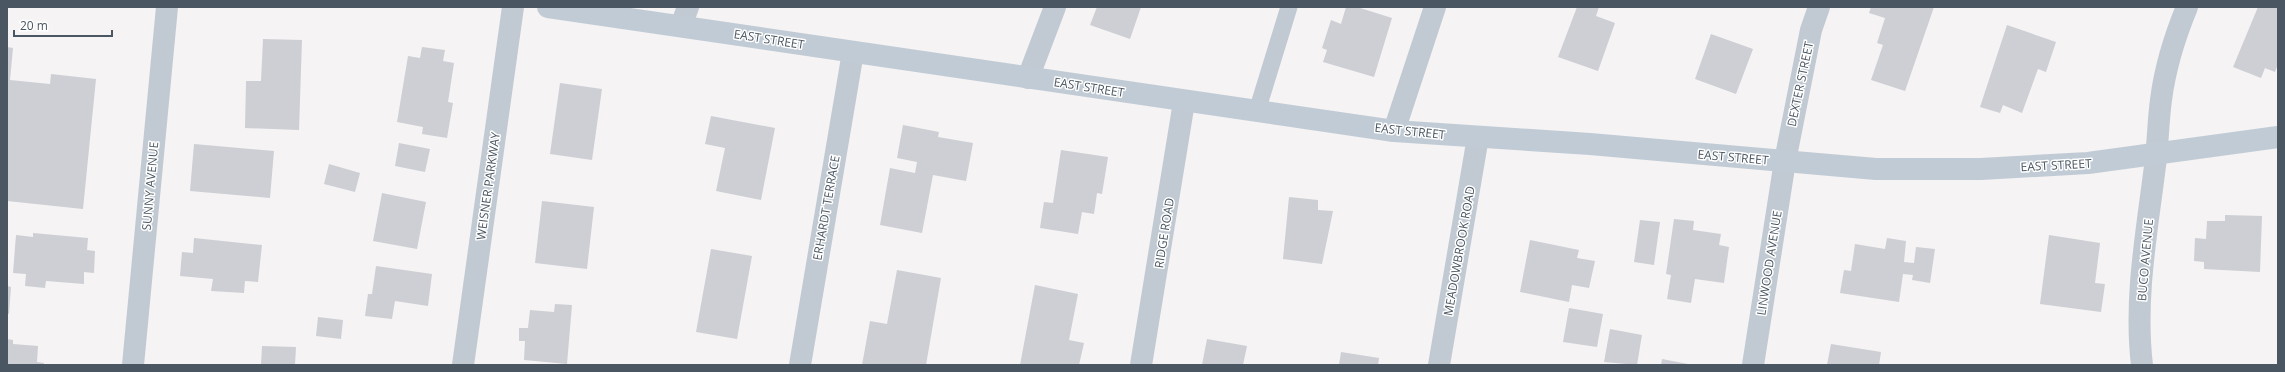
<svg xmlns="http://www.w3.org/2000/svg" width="2285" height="372" font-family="'Open Sans',sans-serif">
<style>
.building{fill:#cdcfd5}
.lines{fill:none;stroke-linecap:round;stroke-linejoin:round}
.lane{stroke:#c1cad2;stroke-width:17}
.street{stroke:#c1cad2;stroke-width:22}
.secondary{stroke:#c1cbd6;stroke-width:22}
.labels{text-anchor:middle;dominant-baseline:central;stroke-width:3;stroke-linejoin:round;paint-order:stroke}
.street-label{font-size:12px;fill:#4a5661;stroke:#fff}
</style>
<rect width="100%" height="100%" fill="#f5f3f3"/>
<g class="building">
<polygon points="1097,7 1141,7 1130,39 1090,25"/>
<polygon points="1346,7 1357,7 1392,18 1374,77 1323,62 1327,50 1322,48 1331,20 1341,24"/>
<polygon points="1577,7 1599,7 1596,16 1615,23 1598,71 1558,57"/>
<polygon points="1871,7 1934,7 1905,91 1871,80 1883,45 1877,43 1885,18 1869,13"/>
<polygon points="2258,7 2278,7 2278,64 2275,72 2265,68 2261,78 2233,67"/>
<polygon points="2007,25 2056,42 2046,72 2038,69 2022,113 2003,105 2000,113 1980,107"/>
<polygon points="1711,34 1753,49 1736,94 1695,79"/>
<polygon points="263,39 302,40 299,130 245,128 246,81 261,81"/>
<polygon points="7,47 13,48 10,80 50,84 51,74 96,79 83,209 7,201"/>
<polygon points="422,47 445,50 443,61 454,63 448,102 453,103 447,138 422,134 423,127 397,122 408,56 420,58"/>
<polygon points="560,83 602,89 592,160 550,154"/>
<polygon points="711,116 775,128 761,200 716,191 725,148 705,144"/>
<polygon points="903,125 939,132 938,137 973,143 966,181 933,175 922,233 880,225 890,168 915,173 917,162 897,158"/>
<polygon points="399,143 430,149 425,172 395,166"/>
<polygon points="194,144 274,151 270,198 190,191"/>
<polygon points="1061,150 1108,157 1102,194 1097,193 1094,214 1082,212 1078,234 1040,228 1044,202 1053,203"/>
<polygon points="329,164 360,173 355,192 324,184"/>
<polygon points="382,193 426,202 417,249 373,241"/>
<polygon points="1289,197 1318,200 1318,210 1333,211 1322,264 1283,259"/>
<polygon points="542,201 594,207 587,269 535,263"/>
<polygon points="2225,215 2262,216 2260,272 2204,269 2204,262 2194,261 2195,238 2206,239 2207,221 2225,221"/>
<polygon points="1674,219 1694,221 1693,230 1721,234 1719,245 1729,247 1724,283 1695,279 1691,303 1667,299 1671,275 1666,274"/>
<polygon points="1640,220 1660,222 1654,265 1634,262"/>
<polygon points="33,233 88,238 87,250 95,251 94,273 84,272 84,284 46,281 45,288 25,286 26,274 13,273 16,235 33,237"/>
<polygon points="2049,235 2100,243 2095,283 2105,284 2101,312 2040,304"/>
<polygon points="194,238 262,245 258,282 245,281 244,293 211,291 213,279 180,276 182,252 193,253"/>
<polygon points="1887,238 1906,241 1904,262 1914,263 1916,247 1935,249 1930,283 1912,280 1913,275 1903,274 1899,302 1840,293 1844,270 1851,271 1855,244 1885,249"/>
<polygon points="1530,240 1579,250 1577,258 1595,261 1589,288 1572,285 1569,302 1520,292"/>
<polygon points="711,249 752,256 737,339 696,332"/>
<polygon points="376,266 432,274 428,306 395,301 392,319 365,316 368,294 372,294"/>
<polygon points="897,270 941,278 926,365 862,365 870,321 887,324"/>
<polygon points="1035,285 1078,294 1069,340 1084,343 1079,365 1020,365"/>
<polygon points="7,286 11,287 9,314 7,313"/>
<polygon points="555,304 572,305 567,364 524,360 525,341 519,341 519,328 528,328 530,310 554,312"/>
<polygon points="1569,308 1603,314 1597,347 1563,342"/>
<polygon points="318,317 343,320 341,339 316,336"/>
<polygon points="1610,329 1642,335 1637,365 1604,362"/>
<polygon points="7,339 13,340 13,344 38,346 37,362 44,363 44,365 7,365"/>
<polygon points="1207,339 1247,346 1243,365 1202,365"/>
<polygon points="1831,344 1881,352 1879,365 1827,365"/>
<polygon points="262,346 296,347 295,365 261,365"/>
<polygon points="1341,352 1379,358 1378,365 1339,365"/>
<polygon points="1662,359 1688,364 1688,365 1661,365"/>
</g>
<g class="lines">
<polyline class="lane" points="1257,111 1289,7"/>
<g class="street">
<polyline points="681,26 688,7"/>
<polyline points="1028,78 1055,7"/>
<polyline points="1394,131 1435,7"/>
<polyline points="133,365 167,7"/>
<polyline points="463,365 513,7"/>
<polyline points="800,365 853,52"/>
<polyline points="1141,365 1184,102"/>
<polyline points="1439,365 1478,137"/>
<polyline points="1753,365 1785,161 1811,30 1819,7"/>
<path d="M2142,365C2134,299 2147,231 2155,166C2158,144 2158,122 2161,100C2165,68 2175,36 2187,7"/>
</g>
<polyline class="secondary" points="548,7 1394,131 1590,144 1876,169 1981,169 2088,163 2278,137"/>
</g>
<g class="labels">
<g class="street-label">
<text transform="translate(769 39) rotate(9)">EAST STREET</text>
<text transform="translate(1800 84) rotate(-78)">DEXTER STREET</text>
<text transform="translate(1089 87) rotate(9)">EAST STREET</text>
<text transform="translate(1410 131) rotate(6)">EAST STREET</text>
<text transform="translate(1733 157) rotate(5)">EAST STREET</text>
<text transform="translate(2056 165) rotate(-3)">EAST STREET</text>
<text transform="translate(150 186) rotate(-85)">SUNNY AVENUE</text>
<text transform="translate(488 186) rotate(-82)">WEISNER PARKWAY</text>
<text transform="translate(826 208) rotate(-80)">ERHARDT TERRACE</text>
<text transform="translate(1164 233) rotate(-81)">RIDGE ROAD</text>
<text transform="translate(1459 251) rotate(-80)">MEADOWBROOK ROAD</text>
<text transform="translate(2145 260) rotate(-85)">BUCO AVENUE</text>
<text transform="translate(1769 263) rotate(-81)">LINWOOD AVENUE</text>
</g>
</g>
<rect width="2285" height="372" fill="none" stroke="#4a5661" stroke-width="16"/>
<path d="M14 30v6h98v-6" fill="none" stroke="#4a5661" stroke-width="2"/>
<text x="20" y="30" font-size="12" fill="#4a5661" stroke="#ffffff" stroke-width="3" paint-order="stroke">20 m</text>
</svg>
